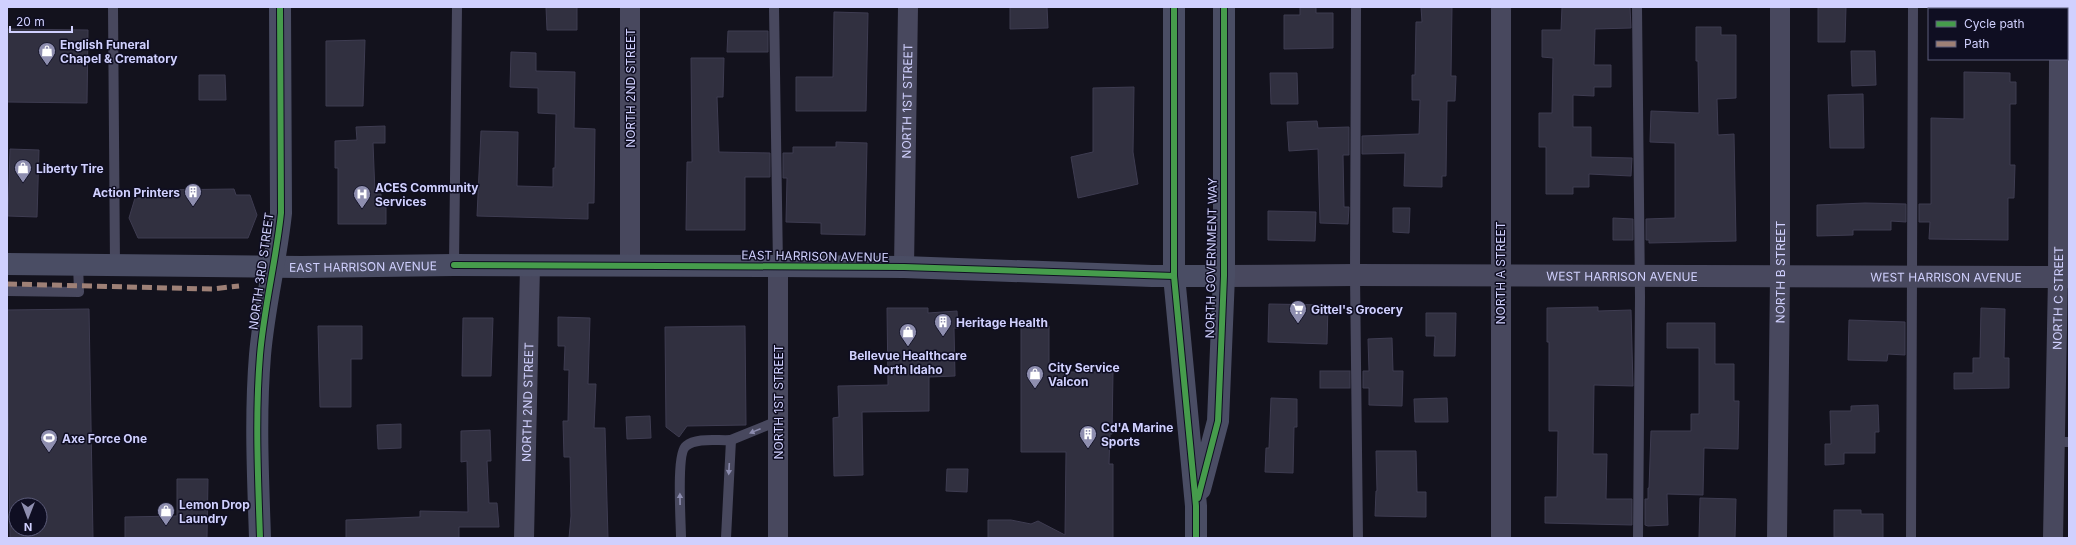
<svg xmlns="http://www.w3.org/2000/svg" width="2076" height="545" font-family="Inter,sans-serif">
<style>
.building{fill:#313040;stroke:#3e3c51;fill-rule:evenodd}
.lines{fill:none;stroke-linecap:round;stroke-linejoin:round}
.service{stroke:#48485e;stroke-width:10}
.minor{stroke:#48485e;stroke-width:20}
.tertiary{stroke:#48485e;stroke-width:22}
.secondary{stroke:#4a4d64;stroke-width:22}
.quiet{stroke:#9e8076;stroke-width:5;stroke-dasharray:10 5;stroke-linecap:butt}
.cycleway-casing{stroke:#0f0e22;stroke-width:8}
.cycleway{stroke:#469c4c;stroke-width:6}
.oneway{fill:#8c8cae}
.labels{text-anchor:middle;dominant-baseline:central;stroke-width:3;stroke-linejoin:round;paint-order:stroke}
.poi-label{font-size:12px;font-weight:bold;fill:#d0d0fe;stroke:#0f0e22;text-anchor:start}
.street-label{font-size:12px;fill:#d0d0fe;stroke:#0f0e22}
</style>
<rect width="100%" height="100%" fill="#13121d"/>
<g class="building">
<polygon points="546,7 577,7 577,30 547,30"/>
<polygon points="1010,7 1047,7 1048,28 1010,29"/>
<polygon points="1300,7 1316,7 1316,13 1333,13 1333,48 1284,49 1284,15 1300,15"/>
<polygon points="1421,7 1452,7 1451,76 1456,76 1455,101 1447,101 1446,176 1442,176 1442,187 1404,186 1405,153 1362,154 1362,136 1419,134 1420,100 1412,100 1412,75 1415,75 1416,22 1422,22"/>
<polygon points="1562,7 1630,7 1631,28 1595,29 1594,65 1611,65 1611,87 1594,87 1594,96 1573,95 1573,127 1591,127 1591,157 1632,158 1631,176 1589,174 1589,187 1573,187 1573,194 1546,194 1546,147 1539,147 1539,113 1552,113 1553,58 1542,57 1542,30 1561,30"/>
<polygon points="1818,7 1846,7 1845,42 1818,42"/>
<polygon points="834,12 868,13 866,111 796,111 796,77 833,77"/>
<polygon points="1696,27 1721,27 1721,35 1736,35 1736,98 1717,99 1718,135 1734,134 1736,241 1649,243 1649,240 1646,240 1646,219 1675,218 1675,143 1650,142 1651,111 1699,113 1698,61 1696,61"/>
<polygon points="7,29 88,30 87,103 7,102"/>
<polygon points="728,31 768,31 768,52 727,52"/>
<polygon points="365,40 363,106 326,106 326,41"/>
<polygon points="1851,51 1875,51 1876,85 1852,86"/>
<polygon points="511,52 536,53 536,71 575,72 574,128 595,129 594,203 588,203 588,219 477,216 481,131 518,132 517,186 553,187 553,168 555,168 556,114 538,113 538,88 510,87"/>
<polygon points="691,58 724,58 723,97 717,97 719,152 770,153 770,177 745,177 745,230 686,230 687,162 692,162"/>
<polygon points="1964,72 2010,73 2010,82 2016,82 2016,104 2010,104 2010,165 2015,165 2014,198 2008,198 2008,240 1929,239 1930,222 1919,222 1919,204 1931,204 1931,118 1964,119"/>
<polygon points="1270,73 1297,73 1298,104 1271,104"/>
<polygon points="199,75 225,75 226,100 199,100"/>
<polygon points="1134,87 1133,152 1138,184 1078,198 1071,157 1093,152 1093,88"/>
<polygon points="1863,94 1864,148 1830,148 1828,95"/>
<polygon points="1317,121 1318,128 1349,127 1349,155 1343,155 1344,207 1349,207 1348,224 1320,223 1318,149 1289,151 1287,122"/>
<polygon points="385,126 385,143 373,143 375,194 381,194 381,206 386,206 386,224 338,224 338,168 335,168 335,141 357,140 356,127"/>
<polygon points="836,142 867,143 865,235 821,234 821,223 786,222 787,178 783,178 783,153 793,153 793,147 836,147"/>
<polygon points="10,149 39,150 37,217 8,216"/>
<polygon points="234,189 236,195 250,195 257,215 248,238 138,238 129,218 135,198 151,198 156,190"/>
<polygon points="1865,203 1906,204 1906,222 1891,221 1891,230 1853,230 1853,235 1817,236 1817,205"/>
<polygon points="1393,208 1410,208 1409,233 1393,232"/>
<polygon points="1268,211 1316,212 1315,241 1268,240"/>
<polygon points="1613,218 1633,219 1633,240 1613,240"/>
<polygon points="1269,304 1328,305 1327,344 1268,342"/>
<polygon points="1598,307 1598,311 1631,310 1633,386 1594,385 1593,454 1607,454 1606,499 1632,499 1632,525 1545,523 1545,497 1557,497 1558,431 1549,431 1549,342 1547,342 1547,308"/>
<polygon points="887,308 928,308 928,313 957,311 958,328 954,328 955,376 929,377 929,411 862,412 863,475 834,476 833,418 839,417 838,386 888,385"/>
<polygon points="1981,308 2005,309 2004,358 2009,358 2009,388 1954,389 1954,373 1973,373 1973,358 1980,358"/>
<path d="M89,309L93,538H10L7,310ZM16,505H40V529H16Z"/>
<polygon points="1426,313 1456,313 1455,356 1434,356 1435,336 1426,336"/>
<polygon points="558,317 590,318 588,384 596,384 594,428 605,428 608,538 569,538 571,516 570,457 564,457 563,421 568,421 569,370 564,370 565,346 558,346"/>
<polygon points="463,318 493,318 491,376 462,376"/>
<polygon points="1849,320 1905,322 1905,355 1888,354 1887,361 1848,360"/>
<polygon points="1667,323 1715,323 1715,364 1734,364 1734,401 1739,401 1738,449 1704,448 1703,495 1667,494 1668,525 1648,526 1645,525 1645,499 1648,499 1648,488 1649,488 1651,431 1691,431 1691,414 1699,414 1699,348 1667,348"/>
<polygon points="318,326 362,326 362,359 351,359 351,407 320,407"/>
<polygon points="745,326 746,425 687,426 679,437 666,427 665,327"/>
<polygon points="1021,326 1049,326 1049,372 1113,372 1112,434 1110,434 1109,464 1113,464 1113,538 988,538 988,520 1011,520 1031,524 1038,521 1065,535 1066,452 1021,452"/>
<polygon points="1392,338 1393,371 1403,371 1402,406 1369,405 1369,388 1363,388 1363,371 1369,371 1368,339"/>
<rect x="1320" y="371" width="30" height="17"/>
<polygon points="1271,398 1297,399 1297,427 1294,427 1293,473 1265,472 1266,448 1269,448"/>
<polygon points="1447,398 1448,422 1415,422 1414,399"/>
<polygon points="1878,405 1879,432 1875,432 1875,453 1844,453 1844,464 1825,465 1825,444 1831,444 1830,411 1851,411 1851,406"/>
<polygon points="650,416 651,438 627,439 626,417"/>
<polygon points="401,424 401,448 378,449 377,425"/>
<polygon points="490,430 491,461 487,461 489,503 497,503 499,527 459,527 459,538 346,538 346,520 420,517 420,511 468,512 467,461 461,462 461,431"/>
<polygon points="1376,451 1416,451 1417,492 1426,492 1426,517 1375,516 1376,491 1377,491"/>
<polygon points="947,469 968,469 967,492 946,491"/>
<polygon points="177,479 208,479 207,538 125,538 125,517 177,516"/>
<polygon points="1700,498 1736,499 1735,538 1699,538"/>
<polygon points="1834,510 1861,510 1861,514 1883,514 1883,538 1834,537"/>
</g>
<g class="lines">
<g class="service">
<polyline points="113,7 115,265"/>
<polyline points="774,7 778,266"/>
<polyline points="1356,7 1355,275 1358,538"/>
<polyline points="1637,7 1640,297 1638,538"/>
<polyline points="454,265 457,7"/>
<polyline points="7,291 79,292 78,264"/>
<polyline points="731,440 778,421"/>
<polyline points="2053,442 2069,442"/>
<path d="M681,538C681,523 676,453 686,446C697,437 718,441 731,440L726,538"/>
<polyline points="1911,538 1913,7"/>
</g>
<g class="minor">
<polyline points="2058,7 2058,9"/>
<polyline points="630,265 630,7"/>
<polyline points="778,266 778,538"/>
<path id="s1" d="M904,267L908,7"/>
<path id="s2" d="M524,538L530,266"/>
<polyline points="1501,538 1501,7"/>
<path id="s3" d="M1777,538L1780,276V7"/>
<path id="s4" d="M2053,538L2058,277L2059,59"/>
</g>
<path class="tertiary" id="s5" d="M1224,276L1355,275L2069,277"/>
<g class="secondary">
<polyline points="1174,7 1174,276 1196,506 1196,538"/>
<path id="s6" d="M7,264L301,267L454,265L778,266L904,267L1152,276H1224"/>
<polyline points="1200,489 1218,421 1224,276 1224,7"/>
<path d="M260,538C258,477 255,416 260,355C264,307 276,261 281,213L280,7"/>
</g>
<polyline class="quiet" points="7,284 212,289 239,286"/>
<defs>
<g id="cycleway">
<polyline points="1174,7 1174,276 1196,506 1196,538"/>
<polyline points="454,265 904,267 1174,276"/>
<polyline points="1198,498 1218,421 1224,276 1224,7"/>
<path d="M260,538C258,477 255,416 260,355C264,307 276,261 281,213L280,7"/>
</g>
</defs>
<use href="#cycleway" class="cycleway-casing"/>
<use href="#cycleway" class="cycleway"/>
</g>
<defs><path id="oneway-solid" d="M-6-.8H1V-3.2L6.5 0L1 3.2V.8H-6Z"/></defs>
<g class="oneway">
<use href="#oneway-solid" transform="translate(755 431) rotate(158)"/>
<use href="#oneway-solid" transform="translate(729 469) rotate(93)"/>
<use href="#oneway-solid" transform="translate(680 499) rotate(-91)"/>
</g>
<defs>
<symbol id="shop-pin" viewBox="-11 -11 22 30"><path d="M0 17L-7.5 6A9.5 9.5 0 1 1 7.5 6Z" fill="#8e8eaf" stroke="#0f0e22"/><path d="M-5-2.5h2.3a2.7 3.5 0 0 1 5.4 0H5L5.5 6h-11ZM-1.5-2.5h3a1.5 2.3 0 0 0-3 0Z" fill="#fff"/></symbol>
<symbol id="building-pin" viewBox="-11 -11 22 30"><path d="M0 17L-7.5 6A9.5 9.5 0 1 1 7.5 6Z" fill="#8e8eaf" stroke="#0f0e22"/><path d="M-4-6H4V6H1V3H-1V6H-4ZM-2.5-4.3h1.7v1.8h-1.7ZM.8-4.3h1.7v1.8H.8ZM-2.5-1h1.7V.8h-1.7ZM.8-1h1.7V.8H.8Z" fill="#fff"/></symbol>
<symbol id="hospital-pin" viewBox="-11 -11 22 30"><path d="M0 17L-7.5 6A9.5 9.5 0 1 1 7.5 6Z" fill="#8e8eaf" stroke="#0f0e22"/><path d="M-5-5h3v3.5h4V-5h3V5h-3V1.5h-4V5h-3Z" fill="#fff"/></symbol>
<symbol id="supermarket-pin" viewBox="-11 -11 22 30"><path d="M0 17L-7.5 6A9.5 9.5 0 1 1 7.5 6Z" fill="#8e8eaf" stroke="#0f0e22"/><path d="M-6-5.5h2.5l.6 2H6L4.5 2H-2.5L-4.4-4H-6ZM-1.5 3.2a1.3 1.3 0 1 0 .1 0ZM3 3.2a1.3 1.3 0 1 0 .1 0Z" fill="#fff"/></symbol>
<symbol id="stadium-pin" viewBox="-11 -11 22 30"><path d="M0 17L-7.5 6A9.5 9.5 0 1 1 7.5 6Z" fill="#8e8eaf" stroke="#0f0e22"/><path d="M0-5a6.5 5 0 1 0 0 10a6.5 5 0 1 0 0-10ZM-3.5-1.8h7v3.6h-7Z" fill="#fff"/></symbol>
</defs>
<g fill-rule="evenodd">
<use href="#shop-pin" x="37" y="41" width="20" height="27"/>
<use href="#shop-pin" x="13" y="158" width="20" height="27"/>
<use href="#building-pin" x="183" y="182" width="20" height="27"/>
<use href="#hospital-pin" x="352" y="184" width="20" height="27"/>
<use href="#supermarket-pin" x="1288" y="299" width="20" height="27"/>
<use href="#building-pin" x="933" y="312" width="20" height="27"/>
<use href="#shop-pin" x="898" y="322" width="20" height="27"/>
<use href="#shop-pin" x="1025" y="364" width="20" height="27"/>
<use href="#building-pin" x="1078" y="424" width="20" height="27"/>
<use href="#stadium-pin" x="39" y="428" width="20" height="27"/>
<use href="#shop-pin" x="156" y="501" width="20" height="27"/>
</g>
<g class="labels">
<g class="poi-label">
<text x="60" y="44">English Funeral<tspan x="60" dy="14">Chapel &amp; Crematory</tspan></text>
<text x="36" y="168">Liberty Tire</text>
<text x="375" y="187">ACES Community<tspan x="375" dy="14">Services</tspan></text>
<text x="180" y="192" text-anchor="end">Action Printers</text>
<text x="1311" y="309">Gittel's Grocery</text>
<text x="956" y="322">Heritage Health</text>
<text x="908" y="355" text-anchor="middle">Bellevue Healthcare<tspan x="908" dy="14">North Idaho</tspan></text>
<text x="1048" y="367">City Service<tspan x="1048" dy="14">Valcon</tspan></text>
<text x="1101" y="427">Cd'A Marine<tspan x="1101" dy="14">Sports</tspan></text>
<text x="62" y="438">Axe Force One</text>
<text x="179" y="504">Lemon Drop<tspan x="179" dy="14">Laundry</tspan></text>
</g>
<g class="street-label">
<text transform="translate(630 88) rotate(-90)">NORTH 2ND STREET</text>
<text stroke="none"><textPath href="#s1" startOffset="166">NORTH 1ST STREET</textPath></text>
<text transform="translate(815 256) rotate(1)">EAST HARRISON AVENUE</text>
<text transform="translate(1211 258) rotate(-89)">NORTH GOVERNMENT WAY</text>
<text stroke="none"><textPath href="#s6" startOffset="356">EAST HARRISON AVENUE</textPath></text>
<text transform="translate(261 271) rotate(-82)">NORTH 3RD STREET</text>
<text transform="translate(1500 273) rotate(-90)">NORTH A STREET</text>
<text stroke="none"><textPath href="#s3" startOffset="266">NORTH B STREET</textPath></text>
<text stroke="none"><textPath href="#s5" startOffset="398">WEST HARRISON AVENUE</textPath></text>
<text stroke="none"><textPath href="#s5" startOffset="722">WEST HARRISON AVENUE</textPath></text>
<text stroke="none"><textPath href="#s4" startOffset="240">NORTH C STREET</textPath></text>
<text stroke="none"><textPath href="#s2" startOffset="136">NORTH 2ND STREET</textPath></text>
<text transform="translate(778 402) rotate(-90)">NORTH 1ST STREET</text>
</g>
</g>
<rect width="2076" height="545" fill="none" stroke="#d0d0fe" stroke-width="16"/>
<rect x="1928" y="8" width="140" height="52" fill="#0f0e22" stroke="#5c5c7a"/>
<rect x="1936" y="21" width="20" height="6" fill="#469c4c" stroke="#5c5c7a"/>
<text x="1964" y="28" font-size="12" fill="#d0d0fe">Cycle path</text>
<rect x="1936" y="41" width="20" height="6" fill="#9e8076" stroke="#5c5c7a"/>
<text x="1964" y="48" font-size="12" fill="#d0d0fe">Path</text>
<g transform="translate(28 517) rotate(180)"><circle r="19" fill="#0f0e22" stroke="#5c5c7a"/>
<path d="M0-3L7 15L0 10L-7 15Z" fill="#8e8eaf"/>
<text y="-6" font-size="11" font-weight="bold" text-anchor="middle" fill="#d0d0fe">N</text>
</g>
<path d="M10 26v6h62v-6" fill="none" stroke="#d0d0fe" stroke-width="2"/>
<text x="16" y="26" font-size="12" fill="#d0d0fe" stroke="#0f0e22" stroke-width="3" paint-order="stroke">20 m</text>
</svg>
